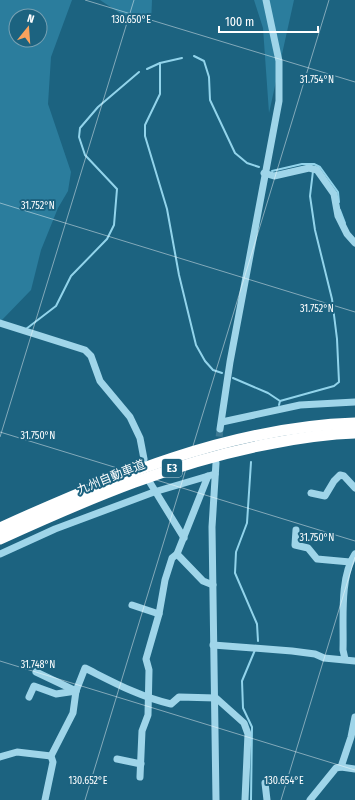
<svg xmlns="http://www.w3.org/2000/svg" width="355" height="800" font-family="'Fira Sans Condensed','Noto Sans JP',sans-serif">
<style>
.green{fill:#2b7d9d;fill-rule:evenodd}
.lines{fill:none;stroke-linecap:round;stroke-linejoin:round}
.stream{stroke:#92d4eb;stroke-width:2}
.minor-tunnel{stroke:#3e7a93;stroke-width:7;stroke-dasharray:7 3.5;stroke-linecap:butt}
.minor{stroke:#9fd5e9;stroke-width:7}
.highway{stroke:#fff;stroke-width:11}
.ticks{fill:none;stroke:#fff;stroke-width:1;stroke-opacity:0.45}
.labels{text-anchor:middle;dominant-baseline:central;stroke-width:4;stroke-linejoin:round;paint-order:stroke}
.shield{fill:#1c6380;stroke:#bbd0d9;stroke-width:1}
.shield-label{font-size:11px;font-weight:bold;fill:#fff}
.street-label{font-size:12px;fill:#fff;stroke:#1c6380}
.ticks-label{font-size:10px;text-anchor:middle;fill:#fff;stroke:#1c6380;stroke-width:4;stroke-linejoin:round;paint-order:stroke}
</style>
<rect width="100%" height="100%" fill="#1c6380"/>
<g class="green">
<path d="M0,0H72L51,57L48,104L71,172L68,191L58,208L41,250L31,290L0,322ZM16,16H40V40H16Z"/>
<polygon points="100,0 152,0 151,24 121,14"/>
<polygon points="254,0 294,0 269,113 263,28"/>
</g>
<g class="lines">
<g class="stream">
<polyline points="194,56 204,61 209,77 210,100 235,153 247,163 259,167"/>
<polyline points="160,63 160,94 145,125 145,136 167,209 179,275 196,345 205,361 213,370 222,373"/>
<polyline points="147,69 160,63 182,58"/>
<polyline points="272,171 302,164 314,164 320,167 338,192 339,202"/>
<polyline points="340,210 345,223"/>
<polyline points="26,329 56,306 71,276 107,239 114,225 117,189 85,155 79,137 80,128 98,107 139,72"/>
<polyline points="233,378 268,393 280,401 334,386 339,382 337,339 332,299 315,230 310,196 313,171"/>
<polyline points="279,405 280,401"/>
<polyline points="251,462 247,523 236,552 235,573 257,624 258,641"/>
<polyline points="251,800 252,727 243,708 242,681 255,650"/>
</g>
<polyline class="minor-tunnel" points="218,447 220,429"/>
<g class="minor">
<polyline points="264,173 274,176 309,168 317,170 334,194 338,216 347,234 355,243"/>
<polyline points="0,323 85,350 91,356 100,381 130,417 140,438 144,459"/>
<polyline points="222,422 300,405 355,402"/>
<polyline points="220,429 230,362 279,101 279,61 266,0"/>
<polyline points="216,463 212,527 216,800"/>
<polyline points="208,476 177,554 203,581 213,585"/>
<polyline points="149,481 184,538"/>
<polyline points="311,493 325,496 334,481 340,475 344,476 355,488"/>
<polyline points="296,530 295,545 308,548 317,559 350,562"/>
<polyline points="0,554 55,529 154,492 215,474"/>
<polyline points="132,605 159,614"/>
<polyline points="213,645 292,651 315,654 324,658 355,661"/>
<path d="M345,659L343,650C344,622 339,578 355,554"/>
<polyline points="36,672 76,691"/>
<polyline points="29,697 34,686 56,694 76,691"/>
<polyline points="0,757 17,752 51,756"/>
<polyline points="117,759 141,764"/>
<polyline points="341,767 355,769"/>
<polyline points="140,777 142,731 148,715 149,670 146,659 159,614 165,580 172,558 177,554"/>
<polyline points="265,783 267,800"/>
<path d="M45,800L53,762L51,756L73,713L76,691L85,668C113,682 140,697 171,704L179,697L216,698L244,723L248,734L245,800"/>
<polyline points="310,800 336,768 341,767 351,737 355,717"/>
</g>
<g class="highway">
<path d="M0,528C112,477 230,427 355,423"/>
<path d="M0,539C90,498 176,461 274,443C300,438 328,434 355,433"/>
</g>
</g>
<path class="ticks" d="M85,0L355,82M0,203L355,312M0,432L355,541M0,437L134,0M0,661L355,770M85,800L329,0M281,800L355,557"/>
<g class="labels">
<rect class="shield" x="162" y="459" width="20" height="18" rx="3"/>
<g class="shield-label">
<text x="172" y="468">E3</text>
</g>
<g class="street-label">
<text transform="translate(111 477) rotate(-22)">九州自動車道</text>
</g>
</g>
<g class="ticks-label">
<text x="131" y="23">130.650°E</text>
<text x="317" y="83">31.754°N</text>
<text x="38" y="209">31.752°N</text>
<text x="317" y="312">31.752°N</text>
<text x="38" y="439">31.750°N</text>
<text x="317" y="541">31.750°N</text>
<text x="38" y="668">31.748°N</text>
<text x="88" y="784">130.652°E</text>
<text x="284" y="784">130.654°E</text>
</g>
<g transform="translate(28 28) rotate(17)"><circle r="19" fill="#1c6380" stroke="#77a1b3"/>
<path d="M0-3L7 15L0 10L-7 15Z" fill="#faa25d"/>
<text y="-6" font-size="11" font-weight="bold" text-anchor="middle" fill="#ffffff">N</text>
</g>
<path d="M219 26v6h99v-6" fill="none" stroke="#ffffff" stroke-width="2"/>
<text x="225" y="26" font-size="12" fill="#ffffff" stroke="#1c6380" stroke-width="3" paint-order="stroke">100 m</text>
</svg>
